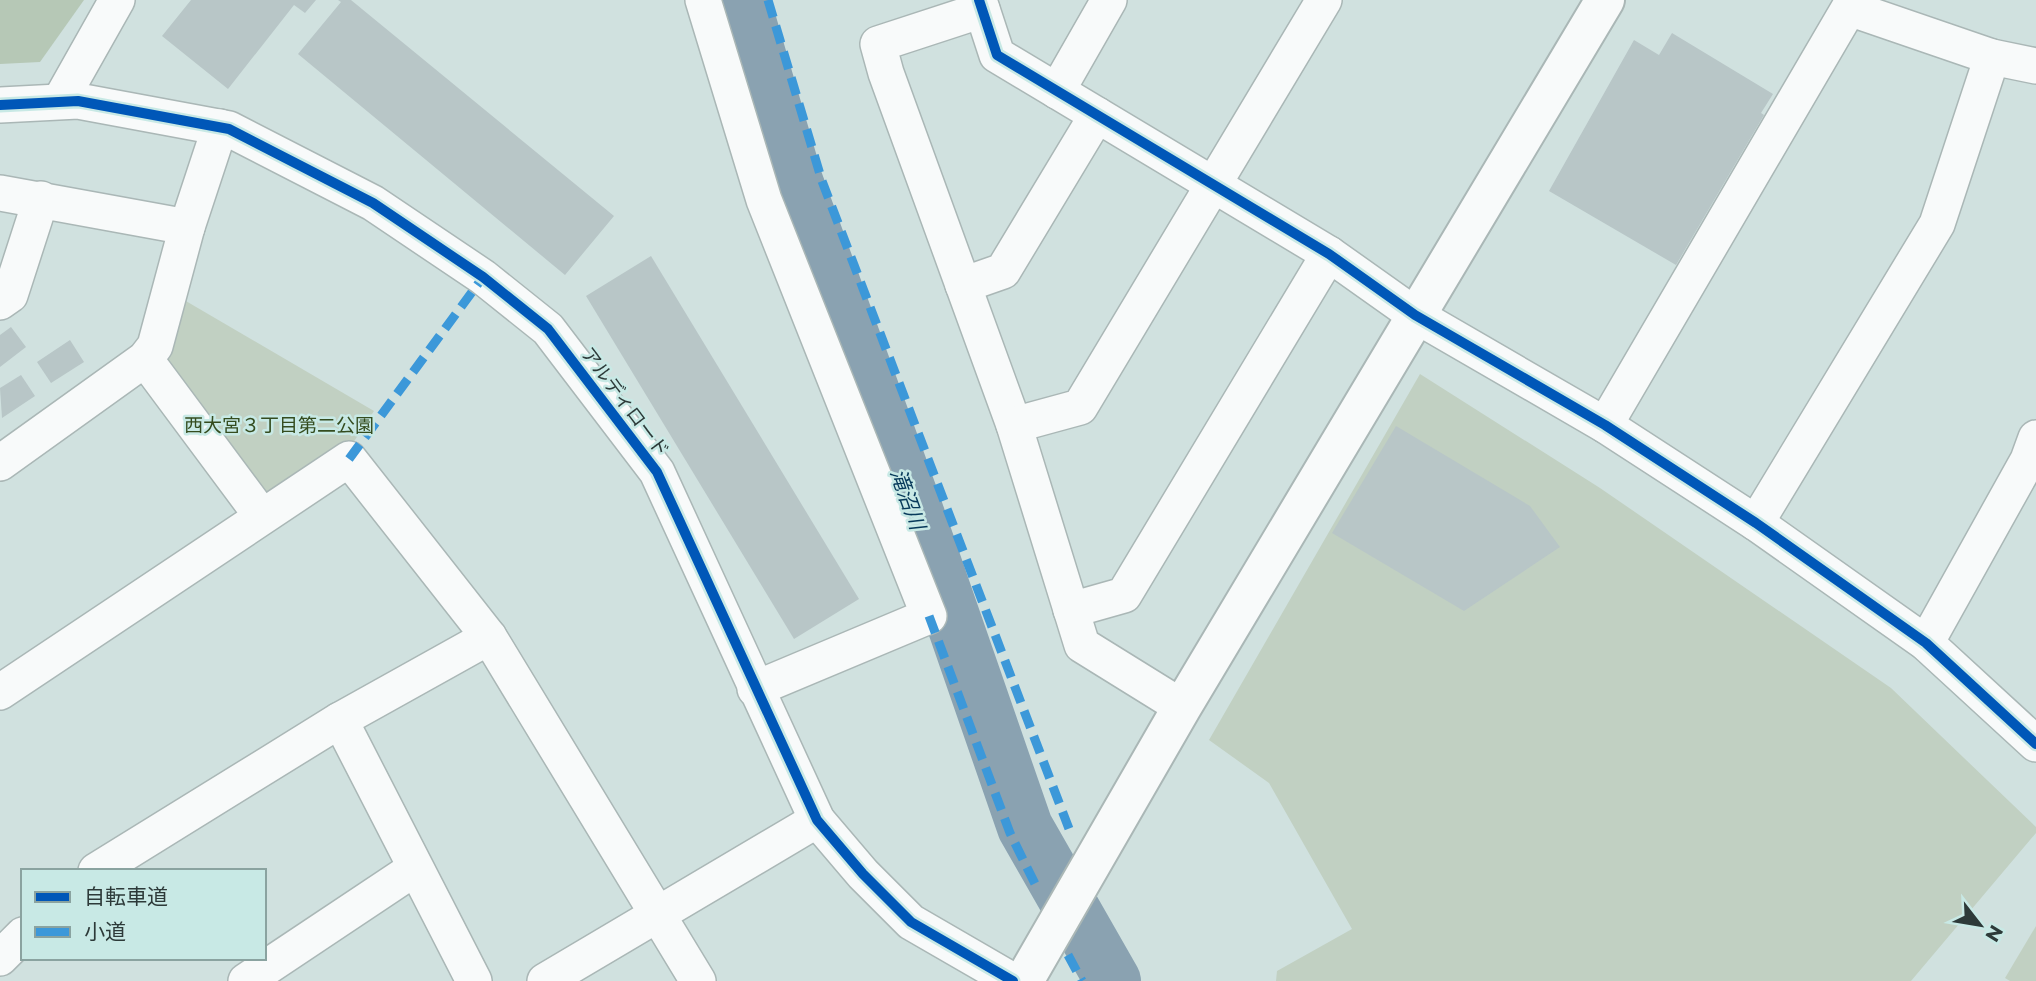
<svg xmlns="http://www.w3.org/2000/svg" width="2036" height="981" font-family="Montserrat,'Noto Sans JP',sans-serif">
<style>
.green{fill:#c1d0c2}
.forest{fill:#b6c8b6}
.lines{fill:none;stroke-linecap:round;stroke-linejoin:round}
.river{stroke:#8aa2b1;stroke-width:56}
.building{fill:#b8c6c7}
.street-casing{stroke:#aab7b6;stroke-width:38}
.secondary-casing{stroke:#aab7b6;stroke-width:42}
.street{stroke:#f8fafa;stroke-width:35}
.secondary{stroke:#f8fafa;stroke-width:38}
.quiet{stroke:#3c98d9;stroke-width:9;stroke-dasharray:18 9;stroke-linecap:butt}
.cycleway-casing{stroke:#c8e9e5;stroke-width:15}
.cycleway{stroke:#0057b8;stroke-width:10}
.labels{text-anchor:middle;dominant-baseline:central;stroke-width:5;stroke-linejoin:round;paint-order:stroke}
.street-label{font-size:19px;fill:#2d3a39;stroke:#c8e9e5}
.park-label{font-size:19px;fill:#344c1f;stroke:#c8e9e5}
.water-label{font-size:21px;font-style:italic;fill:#07395a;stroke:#c8e9e5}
</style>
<rect width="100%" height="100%" fill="#d0e1df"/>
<g class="green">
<polygon points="179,297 374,411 349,449 275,498 259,494 163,356"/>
<polygon points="1420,374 1600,488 1891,688 2036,827 2036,833 1911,981 1276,981 1277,971 1352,929 1269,783 1209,740"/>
<polygon points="2036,926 2036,981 2010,981 2005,978"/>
</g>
<polygon class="forest" points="0,0 84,0 40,62 0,64"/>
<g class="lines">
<polyline class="river" points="742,0 795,181 913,504 1025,827 1113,981"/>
</g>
<g class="building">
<polygon points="191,0 316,0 305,13 294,5 228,89 162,36"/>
<polygon points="338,0 351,0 614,216 565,275 298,54 341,2"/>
<polygon points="1672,33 1773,94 1761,113 1764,115 1676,265 1549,191 1634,40 1659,55"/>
<polygon points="651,256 859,599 794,639 586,296"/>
<polygon points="11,327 26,347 0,367 0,335"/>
<polygon points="70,340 84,362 51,383 37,362"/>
<polygon points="21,375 35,396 2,418 0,388"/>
<polygon points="1396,426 1530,506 1560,547 1464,611 1332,533"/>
</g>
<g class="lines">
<defs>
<g id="street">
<polyline points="703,0 764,200 929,616 755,689"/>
<polyline points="979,0 997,55 1329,254 1415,315 1605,425 1756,523 1926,643 2036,744"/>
<polyline points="982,10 878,44 886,73 1014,425 1082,645 1182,707"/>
<polyline points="1057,91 1109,0"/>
<polyline points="60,101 117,0"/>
<polyline points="0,105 78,101 229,129 373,203 483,277 548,329 657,472 817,820 863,874 911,922 1013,981"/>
<polyline points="0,193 187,227"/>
<polyline points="963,285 1003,271 1097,115"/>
<polyline points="0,302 10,295 41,199"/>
<polyline points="145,359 261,515"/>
<polyline points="1014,425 1080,407 1324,0"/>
<polyline points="1605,425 1849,8 1992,57 2036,66"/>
<polyline points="0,463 145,359 155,346 187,227 220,127"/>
<polyline points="1756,523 1937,224 1992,57"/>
<polyline points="1071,610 1124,595 1329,254"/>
<polyline points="1926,643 2028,460 2036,438"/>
<polyline points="0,692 349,459 489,637 698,981"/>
<polyline points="340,720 474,981"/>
<polyline points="96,871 340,720 489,637"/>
<polyline points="0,958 23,935"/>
<polyline points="246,981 414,869"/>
<polyline points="545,981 817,820"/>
</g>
<polyline id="secondary" points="1024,981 1182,707 1605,0"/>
</defs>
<use href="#street" class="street-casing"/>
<use href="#secondary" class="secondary-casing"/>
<use href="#street" class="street"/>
<use href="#secondary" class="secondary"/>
<g class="quiet">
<polyline points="768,0 822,181 1071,834"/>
<polyline points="349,459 483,277"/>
<polyline points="929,616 1010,833 1038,890"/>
<polyline points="1068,955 1082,981"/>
</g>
<defs>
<g id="cycleway">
<polyline points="979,0 997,55 1329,254 1415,315 1605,425 1756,523 1926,643 2036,744"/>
<polyline points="0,105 78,101 229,129 373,203 483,277 548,329 657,472 817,820 863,874 911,922 1013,981"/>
</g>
</defs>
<use href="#cycleway" class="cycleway-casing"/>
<use href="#cycleway" class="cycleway"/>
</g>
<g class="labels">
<g class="street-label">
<text transform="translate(625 402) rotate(53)">アルディロード</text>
</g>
<g class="park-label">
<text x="279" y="425">西大宮３丁目第二公園</text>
</g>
<g class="water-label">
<text transform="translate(908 499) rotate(70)">滝沼川</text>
</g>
</g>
<rect x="21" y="869" width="245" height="91" fill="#c8e9e5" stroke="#8aa3a0" stroke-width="2"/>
<rect x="35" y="892" width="35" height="10" fill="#0057b8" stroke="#8aa3a0" stroke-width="2"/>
<text x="84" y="904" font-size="21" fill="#2d3a39">自転車道</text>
<rect x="35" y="927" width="35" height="10" fill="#3c98d9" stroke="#8aa3a0" stroke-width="2"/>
<text x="84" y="939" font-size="21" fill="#2d3a39">小道</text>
<g transform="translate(1980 925) rotate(121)" stroke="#c8e9e5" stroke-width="5" paint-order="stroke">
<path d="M0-5L12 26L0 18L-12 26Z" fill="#2d3a39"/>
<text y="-10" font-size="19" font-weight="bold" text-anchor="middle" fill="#2d3a39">N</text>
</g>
</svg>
